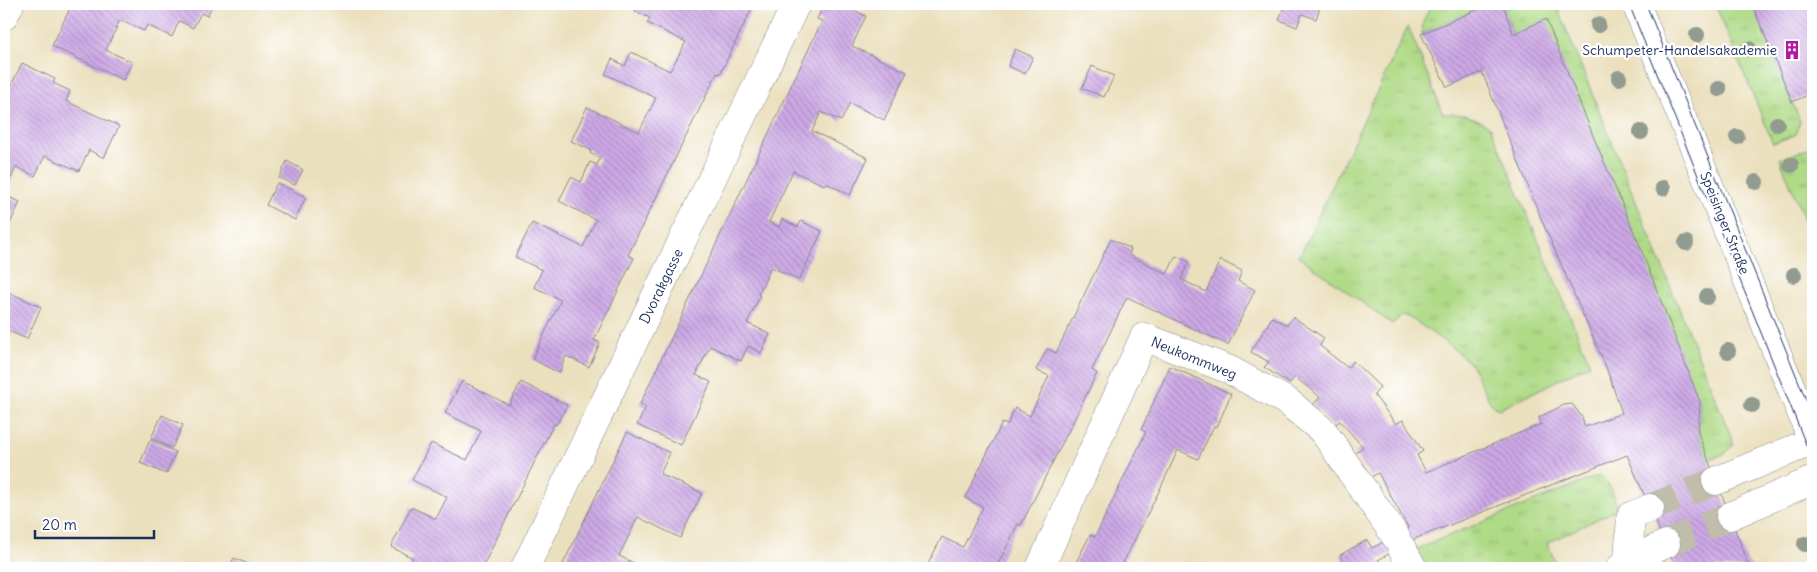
<svg xmlns="http://www.w3.org/2000/svg" width="1817" height="572" font-family="Delius,sans-serif">
  <defs>
    <pattern id="grass-tufts" width="24" height="20" patternUnits="userSpaceOnUse" patternTransform="scale(1.25)"><rect width="24" height="20" fill="#afda86"/><path d="M3 7l-1-3M5 7V3M7 7l1-3M15 17l-1-3M17 17v-4M19 17l1-3" fill="none" stroke="#96bb76"/></pattern>
    <pattern id="building-back-hatch" width="6" height="6" patternUnits="userSpaceOnUse" patternTransform="scale(1.25)"><rect width="6" height="6" fill="#cea9e6"/><path d="M-1 5l2 2M0 0l6 6M5-1l2 2" fill="none" stroke="#a68abe"/></pattern>
  </defs>
  <rect width="100%" height="100%" fill="#fff"/>
  <filter id="ink" filterUnits="userSpaceOnUse"><feTurbulence type="fractalNoise" baseFrequency=".02" numOctaves="2"/><feDisplacementMap in="SourceGraphic" scale="10" xChannelSelector="R" yChannelSelector="G"/><feConvolveMatrix kernelMatrix="1 2 1 2 8 2 1 2 1" color-interpolation-filters="sRGB"/></filter>
  <filter id="wash" filterUnits="userSpaceOnUse"><feTurbulence type="fractalNoise" baseFrequency=".0096" numOctaves="4" result="noise"/><feDisplacementMap in="SourceGraphic" scale="20" xChannelSelector="R" yChannelSelector="G"/><feGaussianBlur stdDeviation="1.12" result="paint"/><feColorMatrix in="noise" values="0 0 0 0 0 0 0 0 0 0 0 0 0 0 0 0 0 1.4 0 .05"/><feComposite in="paint" operator="in"/></filter>
  <g filter="url(#wash)">
    <rect width="100%" height="100%" fill="#ebe0be"/>
    <path fill="url(#grass-tufts)" stroke="#658472" d="M 1432,4 L 1490,4 L 1421,34 L 1424,19 Z
      M 1503,4 L 1556,4 L 1734,444 L 1725,454 L 1708,460 L 1698,433 L 1700,402 L 1513,34 Z
      M 1715,4 L 1757,4 L 1753,6 L 1800,121 L 1795,135 L 1773,143 Z
      M 1408,26 L 1443,114 C 1464,114 1473,115 1491,128 L 1590,364 L 1500,409 L 1494,407 L 1490,402 L 1471,364 L 1449,345 L 1408,316 L 1402,315 L 1392,324 L 1299,257 Z
      M 1813,147 L 1813,241 L 1780,159 Z
      M 1600,475 L 1608,483 L 1617,506 L 1614,511 L 1547,543 L 1558,568 L 1424,568 L 1417,550 L 1433,542 Z"/>
    <g id="blocks">
      <path fill="url(#building-back-hatch)" d="M 72,4 L 213,4 L 207,16 L 201,13 L 193,28 L 179,21 L 172,37 L 147,25 L 144,31 L 120,20 L 106,50 L 132,62 L 123,80 L 52,46 Z
        M 639,4 L 754,4 L 720,74 L 717,73 L 628,255 L 634,258 L 594,340 L 600,343 L 589,367 L 566,356 L 559,373 L 532,359 L 561,300 L 534,287 L 542,270 L 515,257 L 532,223 L 583,247 L 596,220 L 559,201 L 571,177 L 581,182 L 590,162 L 597,165 L 600,158 L 590,153 L 591,150 L 571,141 L 587,107 L 639,132 L 656,98 L 605,74 L 612,59 L 625,66 L 631,52 L 670,71 L 686,42 L 647,23 L 650,18 L 635,11 Z
        M 824,4 L 841,4 L 866,16 L 852,46 L 907,72 L 884,120 L 850,103 L 841,121 L 821,112 L 812,131 L 868,158 L 850,195 L 826,183 L 824,185 L 793,171 L 769,222 L 779,227 L 782,219 L 798,227 L 801,221 L 822,231 L 799,280 L 771,267 L 758,295 L 760,296 L 747,323 L 770,334 L 761,353 L 748,346 L 741,361 L 710,346 L 696,375 L 711,382 L 681,445 L 637,425 L 646,407 L 640,404 L 822,21 L 817,19 Z
        M 1285,4 L 1333,4 L 1332,8 L 1321,4 L 1316,19 L 1302,14 L 1297,27 L 1279,20 Z
        M 1490,4 L 1503,4 L 1513,34 L 1546,19 L 1594,138 L 1639,244 L 1700,402 L 1698,433 L 1748,563 L 1754,568 L 1676,568 L 1627,455 L 1417,538 L 1378,560 L 1383,568 L 1347,568 L 1340,555 L 1367,540 L 1372,548 L 1409,529 L 1378,473 L 1371,477 L 1355,453 L 1363,447 L 1340,421 L 1333,426 L 1313,405 L 1320,397 L 1295,377 L 1289,384 L 1264,367 L 1269,362 L 1251,352 L 1272,317 L 1287,325 L 1293,317 L 1324,338 L 1320,346 L 1348,368 L 1353,361 L 1380,387 L 1374,395 L 1396,424 L 1403,420 L 1423,451 L 1417,455 L 1426,472 L 1541,424 L 1539,417 L 1564,405 L 1572,404 L 1582,417 L 1585,427 L 1622,413 L 1606,367 L 1545,228 L 1482,72 L 1447,87 L 1421,34 Z
        M 1757,4 L 1813,4 L 1813,93 L 1792,102 L 1753,6 Z
        M 1015,49 L 1033,57 L 1025,74 L 1008,66 Z
        M 22,63 L 55,79 L 53,83 L 70,91 L 66,101 L 119,126 L 104,158 L 89,150 L 79,171 L 45,156 L 35,176 L 16,167 L 4,195 L 20,202 L 4,237 L 4,100 Z
        M 1092,66 L 1114,76 L 1104,97 L 1082,88 Z
        M 287,161 L 303,170 L 295,185 L 279,178 Z
        M 277,183 L 306,197 L 295,220 L 266,205 Z
        M 1111,239 L 1131,249 L 1129,255 L 1167,274 L 1176,256 L 1189,262 L 1181,279 L 1206,292 L 1220,260 L 1242,271 L 1238,281 L 1255,290 L 1228,345 L 1127,297 L 1092,370 L 1097,373 L 1078,412 L 1021,525 L 1018,524 L 996,568 L 926,568 L 942,537 L 963,547 L 983,507 L 965,498 L 1002,423 L 1007,425 L 1015,408 L 1030,416 L 1049,376 L 1036,370 L 1047,349 L 1056,353 Z
        M 4,290 L 41,307 L 27,339 L 4,329 Z
        M 1170,366 L 1231,394 L 1217,427 L 1214,426 L 1198,459 L 1178,450 L 1161,487 L 1123,563 L 1126,564 L 1124,568 L 1073,568 L 1090,535 L 1095,537 L 1145,434 L 1146,432 L 1141,430 Z
        M 462,381 L 509,405 L 521,382 L 567,405 L 556,425 L 554,424 L 543,445 L 482,568 L 408,568 L 413,558 L 391,547 L 411,507 L 436,519 L 447,497 L 412,480 L 431,443 L 467,460 L 481,431 L 445,413 Z
        M 162,415 L 183,425 L 172,448 L 151,438 Z
        M 627,432 L 670,453 L 660,474 L 702,493 L 680,538 L 638,517 L 619,556 L 644,568 L 561,568 Z
        M 150,440 L 176,452 L 166,474 L 140,463 Z
        M 234,558 L 257,568 L 229,568 Z"/>
    </g>
  </g>
  <g filter="url(#ink)">
    <use href="#blocks" fill-opacity="0" stroke="#83888e" stroke-width="1"/>
    <g fill="none" stroke-linecap="round" stroke-linejoin="round">
      <path stroke="#c1bdab" stroke-width="28" stroke-dasharray="28 14" stroke-linecap="butt" d="M 1650,508 L 1716,481
        M 1666,544 L 1730,516"/>
      <g stroke="#83888e" stroke-width="29">
        <path id="minor" d="M 4,16 L 10,4
          M 1716,481 L 1813,441
          M 1730,516 L 1813,480
          M 1401,547 L 1413,568
          M 1628,561 L 1631,516 L 1650,508
          M 525,568 L 796,4
          M 1040,568 L 1144,337 L 1230,370 L 1288,402 L 1323,431 L 1396,537
          M 1620,568 L 1628,561 L 1666,544"/>
      </g>
      <g stroke="#83888e" stroke-width="29">
        <path id="secondary" d="M 1636,4 L 1813,442"/>
      </g>
      <use href="#minor" stroke="#fff" stroke-width="28"/>
      <use href="#secondary" stroke="#fff" stroke-width="28"/>
      <path stroke="#1b2f5e" stroke-width="1" d="M 1629,4 L 1813,462
        M 1646,4 L 1813,417"/>
    </g>
    <g fill="#919b90">
      <circle cx="1598" cy="25" r="8"/>
      <circle cx="1697" cy="35" r="8"/>
      <circle cx="1749" cy="49" r="8"/>
      <circle cx="1619" cy="78" r="8"/>
      <circle cx="1719" cy="89" r="8"/>
      <circle cx="1777" cy="124" r="8"/>
      <circle cx="1641" cy="132" r="8"/>
      <circle cx="1737" cy="137" r="8"/>
      <circle cx="1791" cy="165" r="8"/>
      <circle cx="1756" cy="182" r="8"/>
      <circle cx="1663" cy="188" r="8"/>
      <circle cx="1686" cy="243" r="8"/>
      <circle cx="1794" cy="275" r="8"/>
      <circle cx="1707" cy="297" r="8"/>
      <circle cx="1728" cy="351" r="8"/>
      <circle cx="1752" cy="405" r="8"/>
      <circle cx="1805" cy="544" r="8"/>
    </g>
  </g>
  <defs>
    <g id="building-bare" transform="scale(1.5)"><path d="M-4-6H4V6H1V3H-1V6H-4ZM-2.5-4.3h1.7v1.8h-1.7ZM.8-4.3h1.7v1.8H.8ZM-2.5-1h1.7V.8h-1.7ZM.8-1h1.7V.8H.8Z" fill="#b5179e" stroke="#fff" stroke-width="2.5" paint-order="stroke"/></g>
  </defs>
  <g fill-rule="evenodd">
    <use href="#building-bare" x="1792" y="50"/>
  </g>
  <g text-anchor="middle" stroke-width="4.5" stroke-linejoin="round" paint-order="stroke">
    <g font-size="14" fill="#1b2f5e" stroke="#fff" text-anchor="end">
      <text x="1777" y="55">Schumpeter-Handelsakademie</text>
    </g>
    <g font-size="14" fill="#1b2f5e" stroke="#fff">
      <text transform="translate(1725 223) rotate(68)" y="5">Speisinger Straße</text>
      <text transform="translate(661 286) rotate(-64)" y="5">Dvorakgasse</text>
      <text transform="translate(1194 358) rotate(22)" y="5">Neukommweg</text>
    </g>
  </g>
  <rect width="1817" height="572" fill="none" stroke="#fff" stroke-width="20"/>
  <path d="M35 530v8h119v-8" fill="none" stroke="#1b2f5e" stroke-width="2.5"/>
  <text x="42" y="530" font-size="15" fill="#1b2f5e" stroke="#ffffff" stroke-width="4" paint-order="stroke">20 m</text>
</svg>
